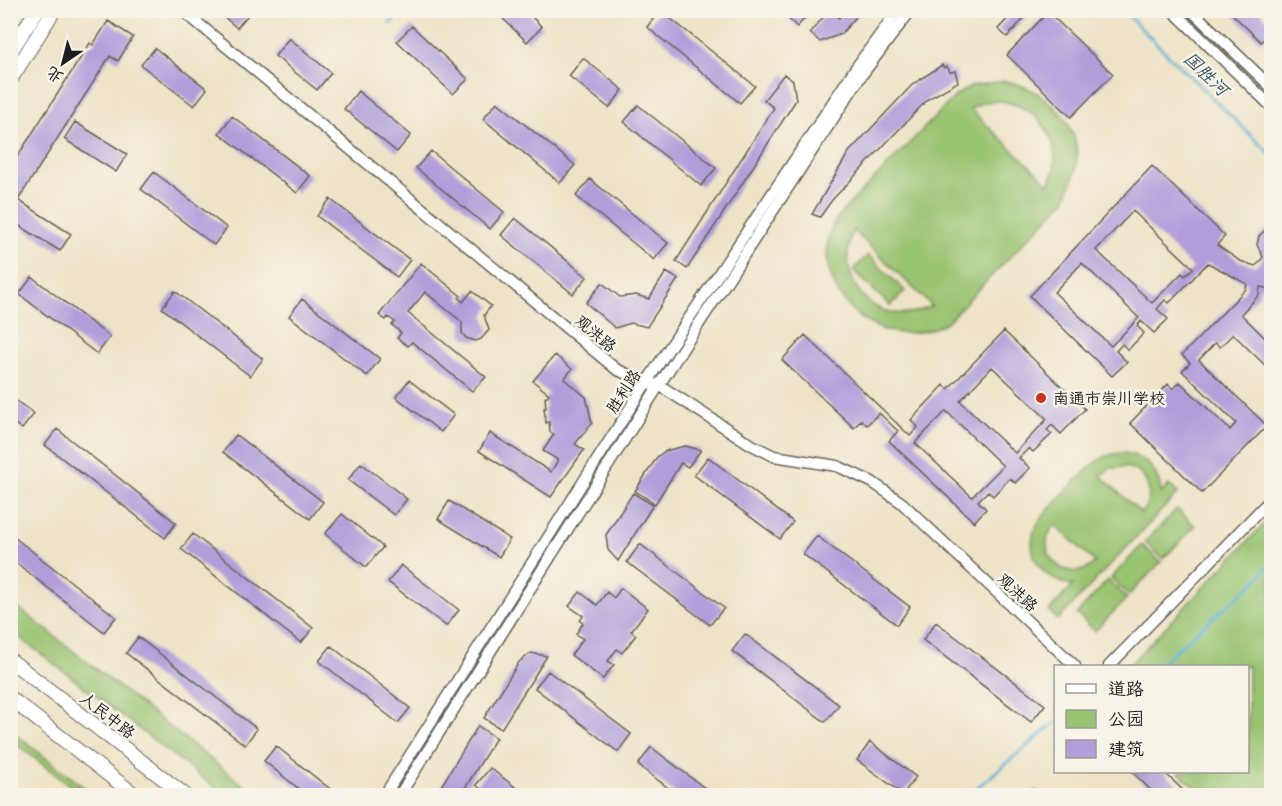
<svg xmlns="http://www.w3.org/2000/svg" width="1282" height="806" font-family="Delius,'LXGW WenKai TC',sans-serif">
  <rect width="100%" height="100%" fill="#f7f3e8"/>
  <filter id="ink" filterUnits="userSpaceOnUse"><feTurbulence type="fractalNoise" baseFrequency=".0167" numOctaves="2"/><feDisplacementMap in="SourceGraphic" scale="12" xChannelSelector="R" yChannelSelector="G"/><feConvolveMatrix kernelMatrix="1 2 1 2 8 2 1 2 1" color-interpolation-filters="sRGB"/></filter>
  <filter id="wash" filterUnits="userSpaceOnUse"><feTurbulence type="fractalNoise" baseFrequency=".008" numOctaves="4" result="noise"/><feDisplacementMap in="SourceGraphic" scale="24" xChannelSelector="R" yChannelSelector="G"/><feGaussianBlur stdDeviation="1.35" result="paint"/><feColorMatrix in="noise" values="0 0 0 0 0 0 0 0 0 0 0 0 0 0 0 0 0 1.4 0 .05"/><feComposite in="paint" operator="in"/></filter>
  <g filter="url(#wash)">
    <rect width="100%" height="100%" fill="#eee3c6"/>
    <path fill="#98c370" stroke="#5a7046" stroke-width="1.5" fill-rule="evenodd" d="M 1005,81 C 1039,87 1076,117 1077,155 C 1078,170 1070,187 1065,200 L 947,322 C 924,336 893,337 869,323 C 835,304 812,252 838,217 C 849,203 864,190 876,177 C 903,150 929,123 956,95 L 972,86 ZM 1000,101 C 1041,106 1067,145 1049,184 L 970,109 L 985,102 ZM 853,230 L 931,305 L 931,306 C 878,333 833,283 853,230 Z
      M 868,255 L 905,291 L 890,306 L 853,270 Z
      M 1125,453 C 1147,458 1159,470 1161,493 L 1169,485 L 1178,493 L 1058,620 L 1049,611 L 1073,585 C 1044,582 1022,554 1037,525 C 1044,512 1087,468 1099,460 C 1107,454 1116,453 1125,453 ZM 1125,467 C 1148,471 1156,495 1141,513 L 1101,476 L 1111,468 ZM 1055,525 L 1095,562 C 1071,589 1029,553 1055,525 Z
      M 1177,509 L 1195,526 L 1163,559 L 1145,542 Z
      M 1271,517 L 1271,795 L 1203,795 L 1178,772 L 1248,772 L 1248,666 L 1128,666 Z
      M 1142,545 L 1161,562 L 1129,595 L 1111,578 Z
      M 1108,580 L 1127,598 L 1095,631 L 1077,614 Z
      M 11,602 L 256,795 L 225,795 L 11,631 Z
      M 10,731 L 11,731 L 94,795 L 82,795 L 11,740 Z"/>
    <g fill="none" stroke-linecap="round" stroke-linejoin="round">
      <path stroke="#5bb0d7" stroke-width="3" d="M 1122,10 L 1272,156
        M 390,24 L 404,10
        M 1157,666 L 1257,580 L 1272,562
        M 967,796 L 1056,722"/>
    </g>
    <g id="blocks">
      <path fill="#b09dda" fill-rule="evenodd" d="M 216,10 L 252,10 L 237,28 Z
        M 494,10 L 525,10 L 542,27 L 527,42 Z
        M 660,10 L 755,86 L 740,103 L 647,27 Z
        M 780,10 L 812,10 L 797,27 Z
        M 829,10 L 839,18 L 846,10 L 862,10 L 841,34 L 820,42 L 810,33 Z
        M 1016,10 L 1024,10 L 1028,14 L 1007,37 L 998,29 Z
        M 1228,10 L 1258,10 L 1272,24 L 1272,31 L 1261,42 Z
        M 1048,12 L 1113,74 L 1071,117 L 1007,55 Z
        M 108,21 L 133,37 L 118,61 L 110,56 L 18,200 L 71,234 L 60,251 L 10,220 L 10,168 L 90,43 L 93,45 Z
        M 412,26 L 468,79 L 453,94 L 397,41 Z
        M 289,38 L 331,73 L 317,90 L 275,56 Z
        M 155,48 L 207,89 L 194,106 L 141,65 Z
        M 583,58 L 623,90 L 609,108 L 569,76 Z
        M 942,65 L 944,68 L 947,66 L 950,72 L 955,71 L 958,82 L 928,99 L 832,200 L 820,217 L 812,214 L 849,152 L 913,84 Z
        M 784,74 L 793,81 L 796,100 L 687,269 L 676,261 L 774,108 L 764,100 Z
        M 358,91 L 411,135 L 397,152 L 344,109 Z
        M 497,102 L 575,165 L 560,183 L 483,119 Z
        M 638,105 L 716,168 L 701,186 L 624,122 Z
        M 232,116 L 310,176 L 297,193 L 219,133 Z
        M 75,122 L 127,154 L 116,172 L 64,139 Z
        M 431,151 L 504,212 L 490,229 L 416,168 Z
        M 1152,166 L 1225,236 L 1217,245 L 1240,261 L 1255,266 L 1259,263 L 1263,257 L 1257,245 L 1259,236 L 1272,224 L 1272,289 L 1260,287 L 1259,295 L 1241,314 L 1272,345 L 1272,372 L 1233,334 L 1220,347 L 1215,343 L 1199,360 L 1267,426 L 1202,493 L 1130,423 L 1168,384 L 1173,389 L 1180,382 L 1230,430 L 1236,423 L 1182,371 L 1190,363 L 1182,355 L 1246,289 L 1247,284 L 1208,263 L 1169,303 L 1165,300 L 1157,309 L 1168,319 L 1154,333 L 1141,321 L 1137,326 L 1144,333 L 1128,350 L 1122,344 L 1116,351 L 1127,362 L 1112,376 L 1030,296 ZM 1133,211 L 1193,268 L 1185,276 L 1182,273 L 1152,303 L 1096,250 ZM 1082,263 L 1139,318 L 1111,346 L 1054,292 Z
        M 154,172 L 227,228 L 214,245 L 141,189 Z
        M 590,179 L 668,243 L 654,260 L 576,196 Z
        M 330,199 L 410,260 L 397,277 L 317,216 Z
        M 515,218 L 587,277 L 573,294 L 501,235 Z
        M 421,263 L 461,296 L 459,298 L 463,302 L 472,291 L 491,306 L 484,315 L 489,330 L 481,339 L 476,341 L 466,338 L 462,333 L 462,322 L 425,292 L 408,313 L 486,377 L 472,391 L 412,342 L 408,346 L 397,338 L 401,333 L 392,325 L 395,322 L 388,317 L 386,320 L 379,315 Z
        M 666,272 L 678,279 L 647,327 L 631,323 L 615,328 L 586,303 L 602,283 L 620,297 L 636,295 L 649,299 Z
        M 32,277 L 110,337 L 97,354 L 19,294 Z
        M 175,291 L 263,359 L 250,376 L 162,308 Z
        M 302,299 L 380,359 L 367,376 L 289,316 Z
        M 1004,331 L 1085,409 L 1061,434 L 1052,425 L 1047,430 L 1052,434 L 1033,452 L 1029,448 L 1019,458 L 1030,468 L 1015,483 L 1010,478 L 993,496 L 988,491 L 978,501 L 986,509 L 974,522 L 889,441 L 898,431 L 879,413 L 867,425 L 861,420 L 854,428 L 782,360 L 805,335 L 910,436 L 918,427 L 911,420 L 944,385 L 948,389 ZM 992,367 L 1047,419 L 1015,453 L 960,401 ZM 946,411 L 1003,466 L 972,497 L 915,443 Z
        M 555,355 L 572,369 L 564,379 L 586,397 L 592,423 L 575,444 L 584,450 L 551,497 L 479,451 L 490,433 L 551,472 L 558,460 L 543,451 L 554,434 L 550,432 L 549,422 L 546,423 L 544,408 L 546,408 L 545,398 L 549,394 L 533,381 Z
        M 409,380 L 454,415 L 441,432 L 396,397 Z
        M 10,396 L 34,414 L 22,429 L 10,420 Z
        M 57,429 L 176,523 L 165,538 L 45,445 Z
        M 236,435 L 323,502 L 310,519 L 223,452 Z
        M 685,446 L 701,450 L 688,467 L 681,463 L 655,504 L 635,491 L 657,457 L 665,451 Z
        M 708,457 L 793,522 L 780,539 L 694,475 Z
        M 361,463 L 407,499 L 394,515 L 348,480 Z
        M 633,493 L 653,505 L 618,561 L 608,550 L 606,535 Z
        M 449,501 L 510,539 L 499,557 L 438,519 Z
        M 342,514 L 383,547 L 366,567 L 325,534 Z
        M 10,534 L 116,617 L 104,632 L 10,558 Z
        M 193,534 L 313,628 L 301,643 L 181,549 Z
        M 817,536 L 910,607 L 897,625 L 803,554 Z
        M 640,544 L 724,608 L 710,625 L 627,562 Z
        M 401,565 L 459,610 L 446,626 L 388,582 Z
        M 621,588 L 648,609 L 631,631 L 636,635 L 622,653 L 617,649 L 608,661 L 614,665 L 603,679 L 571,655 L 583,639 L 576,634 L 583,623 L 580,621 L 583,616 L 569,606 L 580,592 L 597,605 L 607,592 L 614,598 Z
        M 936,622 L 1045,705 L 1031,722 L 923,640 Z
        M 745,634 L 839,705 L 825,722 L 732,651 Z
        M 138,637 L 257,729 L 245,745 L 126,653 Z
        M 331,646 L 410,708 L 398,723 L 319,661 Z
        M 531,653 L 547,656 L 501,729 L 484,718 L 519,662 Z
        M 548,671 L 631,734 L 618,752 L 535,688 Z
        M 478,726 L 496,738 L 460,796 L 435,796 Z
        M 870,742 L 916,777 L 903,794 L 857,760 Z
        M 276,746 L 339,796 L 308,796 L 264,761 Z
        M 651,747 L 715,796 L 679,796 L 638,765 Z
        M 490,768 L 527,796 L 490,796 L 476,785 Z
        M 1132,772 L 1164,772 L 1189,796 L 1157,796 Z
        M 1034,789 L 1049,795 L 1049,796 L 1032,796 Z"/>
    </g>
  </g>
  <g filter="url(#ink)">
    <use href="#blocks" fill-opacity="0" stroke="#666258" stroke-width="1.5"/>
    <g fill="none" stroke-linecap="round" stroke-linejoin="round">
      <g stroke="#666258" stroke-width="13">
        <path id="minor" d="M 182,10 L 616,369 L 646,383 L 659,385 L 752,445 L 774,456 L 837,466 L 872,482 L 902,503 L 1075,666
          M 1172,10 L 1272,107
          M 1191,10 L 1272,88
          M 1109,666 L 1272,498
          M 384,796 L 646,383 L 855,69 L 898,10
          M 399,796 L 659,385 L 861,76 L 911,10"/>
      </g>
      <g stroke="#666258" stroke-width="16">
        <path id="major" d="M 10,52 L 37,10
          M 10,80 L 54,10
          M 10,660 L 186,796
          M 10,698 L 136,796"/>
      </g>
      <use href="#minor" stroke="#fff" stroke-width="10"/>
      <use href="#major" stroke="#fff" stroke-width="14"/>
    </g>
  </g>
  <circle fill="#c8321e" stroke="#f7f3e8" stroke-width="2" cx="1041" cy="398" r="6"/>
  <g text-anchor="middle" stroke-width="5" stroke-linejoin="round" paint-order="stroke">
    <g font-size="16" fill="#1c1c1c" stroke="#f7f3e8">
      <text transform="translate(596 333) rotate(40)" y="6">观洪路</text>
      <text transform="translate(623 391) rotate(-57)" y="6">胜利路</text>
      <text transform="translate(1018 592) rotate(43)" y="6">观洪路</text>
      <text transform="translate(108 715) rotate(38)" y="6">人民中路</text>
    </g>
    <g font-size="16" fill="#1c1c1c" stroke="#f7f3e8" text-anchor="start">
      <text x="1053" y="404">南通市崇川学校</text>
    </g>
    <g font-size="18" font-style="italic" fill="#355767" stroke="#f7f3e8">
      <text transform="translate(1206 74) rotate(44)" y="6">国胜河</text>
    </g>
  </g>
  <rect width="1282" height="806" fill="none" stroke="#f7f3e8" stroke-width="36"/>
  <rect x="1054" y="665" width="195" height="108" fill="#f7f3e8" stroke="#9f9d96" stroke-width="1.5"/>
  <rect x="1066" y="684" width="30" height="9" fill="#ffffff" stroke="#9f9d96" stroke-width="1.5"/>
  <text x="1108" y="695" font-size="18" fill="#1c1c1c">道路</text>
  <rect x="1066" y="710" width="30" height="18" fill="#98c370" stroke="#9f9d96" stroke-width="1.5"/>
  <text x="1108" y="725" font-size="18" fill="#1c1c1c">公园</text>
  <rect x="1066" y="740" width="30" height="18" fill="#b09dda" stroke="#9f9d96" stroke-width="1.5"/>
  <text x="1108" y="755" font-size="18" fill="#1c1c1c">建筑</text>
  <g transform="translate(63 63) rotate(215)" stroke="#f7f3e8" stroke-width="4.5" paint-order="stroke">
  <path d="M0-4.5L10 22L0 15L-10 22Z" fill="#1c1c1c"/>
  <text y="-9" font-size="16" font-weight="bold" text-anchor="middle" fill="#1c1c1c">北</text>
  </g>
</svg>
